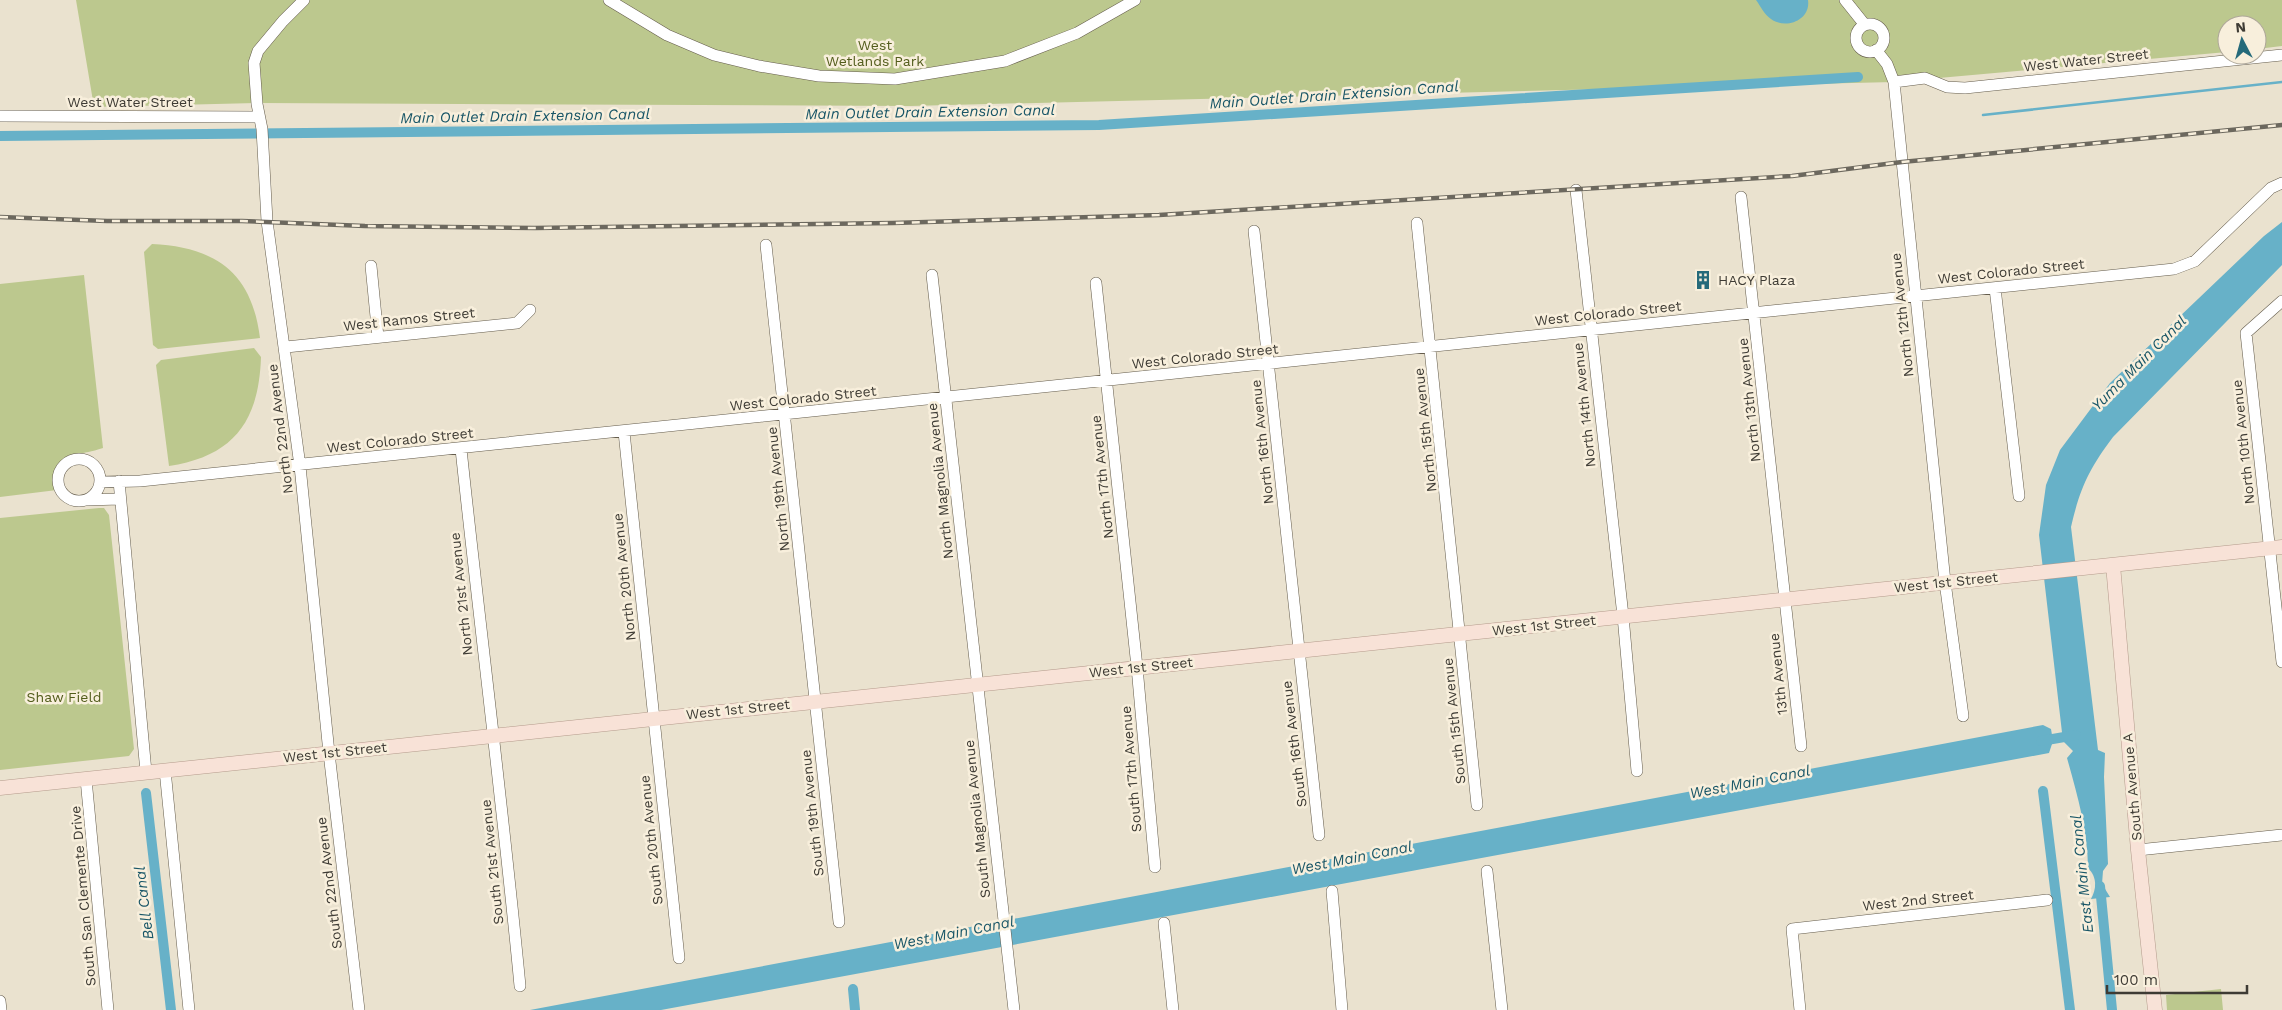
<svg xmlns="http://www.w3.org/2000/svg" width="2282" height="1010" font-family="'Work Sans',sans-serif">
  <rect width="100%" height="100%" fill="#eae2cf"/>
  <path fill="#bcc88e" d="M 76,0 L 2282,0 L 2282,46 L 2257,49 L 2257,25 L 2227,25 L 2227,52 L 1894,82 L 910,106 L 259,103 L 94,107 Z
    M 152,244 C 216,247 252,273 260,338 L 158,349 L 153,345 L 144,252 Z
    M 84,275 L 103,448 C 79,456 76,449 56,471 L 57,490 L 0,497 L 0,284 Z
    M 254,348 L 261,357 C 259,421 234,456 169,466 L 156,365 L 161,360 Z
    M 99,508 L 104,508 L 109,515 L 134,749 L 129,756 L 0,770 L 0,518 Z
    M 2221,989 L 2223,1010 L 2167,1010 L 2166,995 Z"/>
  <path fill="#67b1c8" d="M 1756,0 L 1808,0 C 1811,20 1786,30 1771,19 C 1764,14 1761,7 1756,0 Z
    M 2282,222 L 2282,265 L 2113,437 C 2089,469 2080,488 2071,527 L 2098,750 L 2105,753 L 2104,777 L 2108,864 L 2103,871 L 2102,884 L 2110,897 L 2091,899 C 2097,888 2097,877 2088,868 C 2088,831 2077,794 2067,758 L 2073,751 L 2063,741 L 2039,535 L 2046,485 L 2060,450 L 2110,383 L 2264,236 Z
    M 2043,725 L 2051,729 L 2053,741 L 2049,753 L 661,1010 L 530,1010 Z"/>
  <g fill="none" stroke-linecap="round" stroke-linejoin="round">
    <path stroke="#67b1c8" stroke-width="2.5" d="M 1983,115 L 2282,82"/>
    <path stroke="#67b1c8" stroke-width="10" d="M 0,136 L 1099,125 L 1858,77
      M 2041,741 L 2076,735
      M 2043,791 L 2070,1010
      M 146,793 L 171,1010
      M 2100,886 L 2112,1010
      M 853,989 L 855,1010"/>
    <g stroke="#645c4c" stroke-width="12">
      <path id="minor" d="M 304,0 L 283,21 L 258,51 L 254,63 L 257,104 L 262,129 L 267,221 L 300,466 L 329,753 L 359,1010
        M 609,0 L 667,35 L 714,55 L 759,66 L 819,76 L 895,79 L 1005,61 L 1077,33 L 1135,0
        M 1845,0 L 1865,25
        M1856 38a14 14 0 1 1 28 0a14 14 0 1 1-28 0Z
        M 1876,50 L 1887,64 L 1894,82 L 1945,582 L 1963,716
        M 1894,82 L 1925,78 L 1947,87 L 1965,88 L 2282,55
        M 0,116 L 259,117
        M 1576,190 L 1623,616 L 1637,771
        M 1741,197 L 1801,746
        M 1417,223 L 1477,805
        M 1254,231 L 1319,835
        M 766,245 L 839,922
        M 371,266 L 378,337
        M 932,275 L 1014,1010
        M 1096,283 L 1137,667 L 1155,867
        M 1995,288 L 2019,496
        M 2282,301 L 2246,333 L 2282,662
        M 286,347 L 517,323 L 530,310
        M 624,432 L 679,958
        M 461,449 C 480,628 503,807 520,986
        M58 480a21 21 0 1 1 42 0a21 21 0 1 1-42 0Z
        M 119,481 L 146,772
        M 100,482 L 140,481 L 2174,269 L 2195,261 L 2271,188 L 2282,183
        M 86,500 L 120,499
        M 165,770 L 189,1010
        M 86,779 L 108,1010
        M 2138,850 L 2282,835
        M 1487,871 L 1502,1010
        M 1332,891 L 1342,1010
        M 1164,923 L 1173,1010
        M 0,1001 L 1,1010
        M 1800,1010 L 1792,929 L 2047,900"/>
    </g>
    <g stroke="#b49b8c" stroke-width="15">
      <path id="major" d="M 2113,565 L 2138,850 L 2155,1010
        M 0,788 L 2282,547"/>
    </g>
    <use href="#minor" stroke="#fff" stroke-width="11"/>
    <use href="#major" stroke="#f8e2d7" stroke-width="14"/>
    <g stroke="#6c685e" stroke-width="4.5">
      <path id="rail" d="M 0,217 L 107,221 L 242,221 L 365,226 L 535,228 L 893,223 L 1159,215 L 1792,176 L 1902,162 L 2282,125"/>
    </g>
    <use href="#rail" stroke="#f8efdc" stroke-width="2.5" stroke-dasharray="8" stroke-linecap="butt"/>
  </g>
  <defs>
    <g id="building-bare" transform="scale(1.5)"><path d="M-4-6H4V6H1V3H-1V6H-4ZM-2.5-4.3h1.7v1.8h-1.7ZM.8-4.3h1.7v1.8H.8ZM-2.5-1h1.7V.8h-1.7ZM.8-1h1.7V.8H.8Z" fill="#256a7a" stroke="#f8efdc" stroke-width="2.5" paint-order="stroke"/></g>
  </defs>
  <g fill-rule="evenodd">
    <use href="#building-bare" x="1703" y="280"/>
  </g>
  <g text-anchor="middle" stroke-width="5" stroke-linejoin="round" paint-order="stroke">
    <g font-size="14" fill="#535d1c" stroke="#f8efdc">
      <text x="875" y="50">West<tspan x="875" dy="16">Wetlands Park</tspan></text>
      <text x="64" y="702">Shaw Field</text>
    </g>
    <g font-size="14" fill="#3e3b34" stroke="#f8efdc">
      <text transform="translate(2086 60) rotate(-6)" y="5">West Water Street</text>
      <text x="130" y="107">West Water Street</text>
      <text transform="translate(2011 271) rotate(-6)" y="5">West Colorado Street</text>
      <text transform="translate(1608 313) rotate(-6)" y="5">West Colorado Street</text>
      <text transform="translate(1902 315) rotate(-96)" y="5">North 12th Avenue</text>
      <text transform="translate(409 319) rotate(-6)" y="5">West Ramos Street</text>
      <text transform="translate(1205 356) rotate(-6)" y="5">West Colorado Street</text>
      <text transform="translate(803 398) rotate(-6)" y="5">West Colorado Street</text>
      <text transform="translate(1749 400) rotate(-96)" y="5">North 13th Avenue</text>
      <text transform="translate(1584 405) rotate(-96)" y="5">North 14th Avenue</text>
      <text transform="translate(280 429) rotate(-97)" y="5">North 22nd Avenue</text>
      <text transform="translate(1425 430) rotate(-96)" y="5">North 15th Avenue</text>
      <text transform="translate(400 440) rotate(-6)" y="5">West Colorado Street</text>
      <text transform="translate(1262 442) rotate(-96)" y="5">North 16th Avenue</text>
      <text transform="translate(2243 442) rotate(-96)" y="5">North 10th Avenue</text>
      <text transform="translate(1102 477) rotate(-96)" y="5">North 17th Avenue</text>
      <text transform="translate(940 481) rotate(-96)" y="5">North Magnolia Avenue</text>
      <text transform="translate(778 489) rotate(-96)" y="5">North 19th Avenue</text>
      <text transform="translate(624 577) rotate(-96)" y="5">North 20th Avenue</text>
      <text transform="translate(1946 582) rotate(-6)" y="5">West 1st Street</text>
      <text transform="translate(461 594) rotate(-96)" y="5">North 21st Avenue</text>
      <text transform="translate(1544 625) rotate(-6)" y="5">West 1st Street</text>
      <text transform="translate(1141 667) rotate(-6)" y="5">West 1st Street</text>
      <text transform="translate(1778 674) rotate(-96)" y="5">13th Avenue</text>
      <text transform="translate(738 709) rotate(-6)" y="5">West 1st Street</text>
      <text transform="translate(1454 721) rotate(-96)" y="5">South 15th Avenue</text>
      <text transform="translate(1294 744) rotate(-97)" y="5">South 16th Avenue</text>
      <text transform="translate(335 752) rotate(-6)" y="5">West 1st Street</text>
      <text transform="translate(1131 769) rotate(-95)" y="5">South 17th Avenue</text>
      <text transform="translate(2132 787) rotate(-95)" y="5">South Avenue A</text>
      <text transform="translate(812 813) rotate(-96)" y="5">South 19th Avenue</text>
      <text transform="translate(977 819) rotate(-96)" y="5">South Magnolia Avenue</text>
      <text transform="translate(651 840) rotate(-96)" y="5">South 20th Avenue</text>
      <text transform="translate(492 862) rotate(-96)" y="5">South 21st Avenue</text>
      <text transform="translate(329 883) rotate(-97)" y="5">South 22nd Avenue</text>
      <text transform="translate(83 896) rotate(-95)" y="5">South San Clemente Drive</text>
      <text transform="translate(1918 900) rotate(-6)" y="5">West 2nd Street</text>
    </g>
    <g font-size="14" fill="#3e3b34" stroke="#f8efdc" text-anchor="start">
      <text x="1718" y="285">HACY Plaza</text>
    </g>
    <g font-size="15" font-style="italic" fill="#195667" stroke="#f8efdc">
      <text transform="translate(1334 95) rotate(-4)" y="5">Main Outlet Drain Extension Canal</text>
      <text transform="translate(930 112) rotate(-1)" y="5">Main Outlet Drain Extension Canal</text>
      <text transform="translate(525 116) rotate(-1)" y="5">Main Outlet Drain Extension Canal</text>
      <text transform="translate(2139 363) rotate(-45)" y="5">Yuma Main Canal</text>
      <text transform="translate(1750 782) rotate(-11)" y="5">West Main Canal</text>
      <text transform="translate(1352 858) rotate(-11)" y="5">West Main Canal</text>
      <text transform="translate(2082 874) rotate(-96)" y="5">East Main Canal</text>
      <text transform="translate(144 903) rotate(-97)" y="5">Bell Canal</text>
      <text transform="translate(954 933) rotate(-11)" y="5">West Main Canal</text>
    </g>
  </g>
  <g transform="translate(2242 40) rotate(354)"><circle r="24" fill="#f8efdc" stroke="#aea799"/>
  <path d="M0-4L9 19L0 12L-9 19Z" fill="#256a7a"/>
  <text y="-8" font-size="14" font-weight="bold" text-anchor="middle" fill="#3e3b34">N</text>
  </g>
  <path d="M2107 985v8h140v-8" fill="none" stroke="#3e3b34" stroke-width="2.5"/>
  <text x="2114" y="985" font-size="15" fill="#3e3b34" stroke="#f8efdc" stroke-width="4" paint-order="stroke">100 m</text>
</svg>
